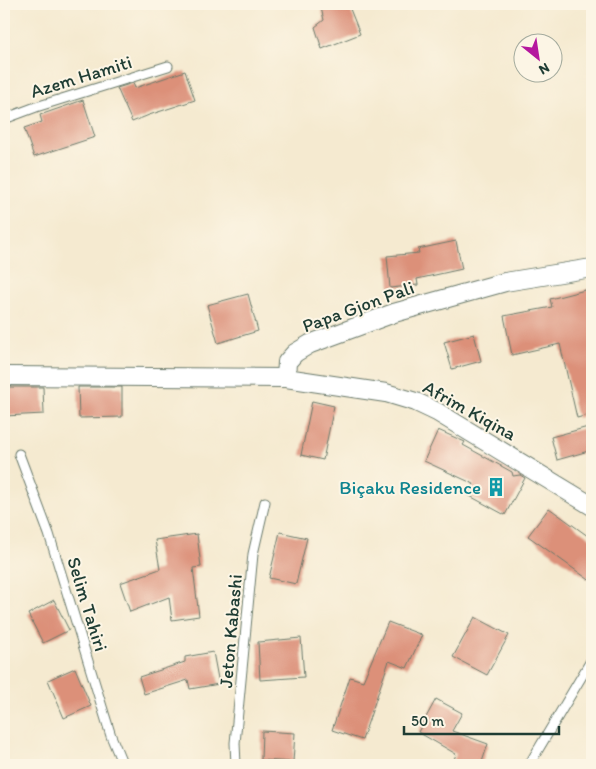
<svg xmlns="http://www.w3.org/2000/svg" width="596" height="769" font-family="Itim,sans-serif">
  <rect width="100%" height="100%" fill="#fcf5e5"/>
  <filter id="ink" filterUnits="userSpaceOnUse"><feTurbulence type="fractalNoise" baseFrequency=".02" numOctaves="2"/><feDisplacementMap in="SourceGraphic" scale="10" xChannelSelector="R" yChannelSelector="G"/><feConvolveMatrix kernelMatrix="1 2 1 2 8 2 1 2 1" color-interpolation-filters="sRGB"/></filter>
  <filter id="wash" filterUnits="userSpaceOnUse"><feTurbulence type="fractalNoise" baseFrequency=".0096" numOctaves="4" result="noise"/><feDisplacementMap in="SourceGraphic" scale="20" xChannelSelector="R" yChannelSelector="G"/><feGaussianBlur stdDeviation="1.12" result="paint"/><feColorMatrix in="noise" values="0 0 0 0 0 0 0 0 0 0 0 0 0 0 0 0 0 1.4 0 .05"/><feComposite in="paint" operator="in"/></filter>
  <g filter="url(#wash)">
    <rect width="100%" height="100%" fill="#f5ead0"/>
    <g id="blocks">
      <path fill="#dc9079" d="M 320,4 L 348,4 L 360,34 L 322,49 L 315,27 L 324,20 Z
        M 185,71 L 195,100 L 149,115 L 132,122 L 117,88 L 133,83 L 135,88 Z
        M 83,100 L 95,137 L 34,157 L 24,128 L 42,122 L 40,115 Z
        M 456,241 L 462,269 L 417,279 L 418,285 L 390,288 L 387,256 L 419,253 L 418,249 Z
        M 589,289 L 592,302 L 592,414 L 577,418 L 560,344 L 512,355 L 504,316 L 552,307 L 550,299 Z
        M 248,294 L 258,331 L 218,343 L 207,305 Z
        M 474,334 L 481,361 L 452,369 L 444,342 Z
        M 4,387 L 43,387 L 44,414 L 4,416 Z
        M 78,387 L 122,387 L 122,417 L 79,418 Z
        M 312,401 L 334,406 L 323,460 L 301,455 Z
        M 592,426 L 592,450 L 557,460 L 551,437 Z
        M 438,430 L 465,442 L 463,445 L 512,472 L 513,476 L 520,475 L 525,478 L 505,515 L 468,495 L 474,484 L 424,461 Z
        M 549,508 L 592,539 L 592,582 L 528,536 Z
        M 280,532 L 307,538 L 296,584 L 269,578 Z
        M 197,534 L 201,567 L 193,568 L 199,616 L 172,620 L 169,597 L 130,612 L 120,583 L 160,569 L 155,540 Z
        M 54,600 L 69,630 L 43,643 L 28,614 Z
        M 475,617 L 509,635 L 487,675 L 453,657 Z
        M 388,622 L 422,635 L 407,668 L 389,661 L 362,740 L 332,730 L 350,677 L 363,681 Z
        M 301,638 L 304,677 L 260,680 L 258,642 Z
        M 213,652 L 219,684 L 190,689 L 188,680 L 144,694 L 139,677 L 185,662 L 185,657 Z
        M 75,668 L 91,706 L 64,718 L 48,680 Z
        M 436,699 L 462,713 L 452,731 L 488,744 L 481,765 L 452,765 L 456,754 L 418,732 Z
        M 262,731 L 295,733 L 293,762 L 261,760 Z"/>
    </g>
  </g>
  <g filter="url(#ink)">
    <use href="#blocks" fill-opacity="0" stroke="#6a7a6b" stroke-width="1"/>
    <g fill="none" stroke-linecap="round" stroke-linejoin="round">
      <g stroke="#6a7a6b" stroke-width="11">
        <path id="service" d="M 4,119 L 36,107 L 168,66
          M 19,454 L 49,534 L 111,736 L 123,765
          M 236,765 L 235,743 L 253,554 L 265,502
          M 529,765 L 592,659"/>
      </g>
      <g stroke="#6a7a6b" stroke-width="20">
        <path id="minor" d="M 4,376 L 286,378 L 386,393 L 416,402 L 437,412 L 592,506
          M 286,378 L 287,362 L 295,353 L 310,344 L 394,313 L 505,282 L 592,268"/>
      </g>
      <use href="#service" stroke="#fff" stroke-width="9"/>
      <use href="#minor" stroke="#fff" stroke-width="18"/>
    </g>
  </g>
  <defs>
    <g id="building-bare" transform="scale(1.5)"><path d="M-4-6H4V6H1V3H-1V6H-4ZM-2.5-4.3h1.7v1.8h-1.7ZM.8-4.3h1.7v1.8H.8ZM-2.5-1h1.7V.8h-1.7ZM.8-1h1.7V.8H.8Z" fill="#0f9aa8" stroke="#fcf5e5" stroke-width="2.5" paint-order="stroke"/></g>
  </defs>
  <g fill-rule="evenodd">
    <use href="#building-bare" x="496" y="487"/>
  </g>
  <g text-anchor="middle" stroke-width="4" stroke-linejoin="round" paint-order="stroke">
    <g font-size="19" fill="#1f3d34" stroke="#fcf5e5">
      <text transform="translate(81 76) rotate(-17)" y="7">Azem Hamiti</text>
      <text transform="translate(358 306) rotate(-20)" y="7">Papa Gjon Pali</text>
      <text transform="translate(470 410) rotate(29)" y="7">Afrim Kiqina</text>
      <text transform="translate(88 604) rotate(73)" y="7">Selim Tahiri</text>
      <text transform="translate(230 631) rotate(-85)" y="7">Jeton Kabashi</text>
    </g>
    <g font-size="19" fill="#0d838f" stroke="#fcf5e5" text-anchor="end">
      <text x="481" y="494">Biçaku Residence</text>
    </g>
  </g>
  <rect width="596" height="769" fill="none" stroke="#fcf5e5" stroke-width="20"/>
  <g transform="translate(538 58) rotate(150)"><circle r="24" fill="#fcf5e5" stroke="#a4ab9e"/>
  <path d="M0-4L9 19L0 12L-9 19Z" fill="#b5179e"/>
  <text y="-8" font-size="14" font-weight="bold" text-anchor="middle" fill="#1f3d34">N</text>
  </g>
  <path d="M404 726v8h155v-8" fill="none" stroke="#1f3d34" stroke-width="2.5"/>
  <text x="411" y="726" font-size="15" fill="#1f3d34" stroke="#fcf5e5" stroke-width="4" paint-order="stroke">50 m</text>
</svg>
